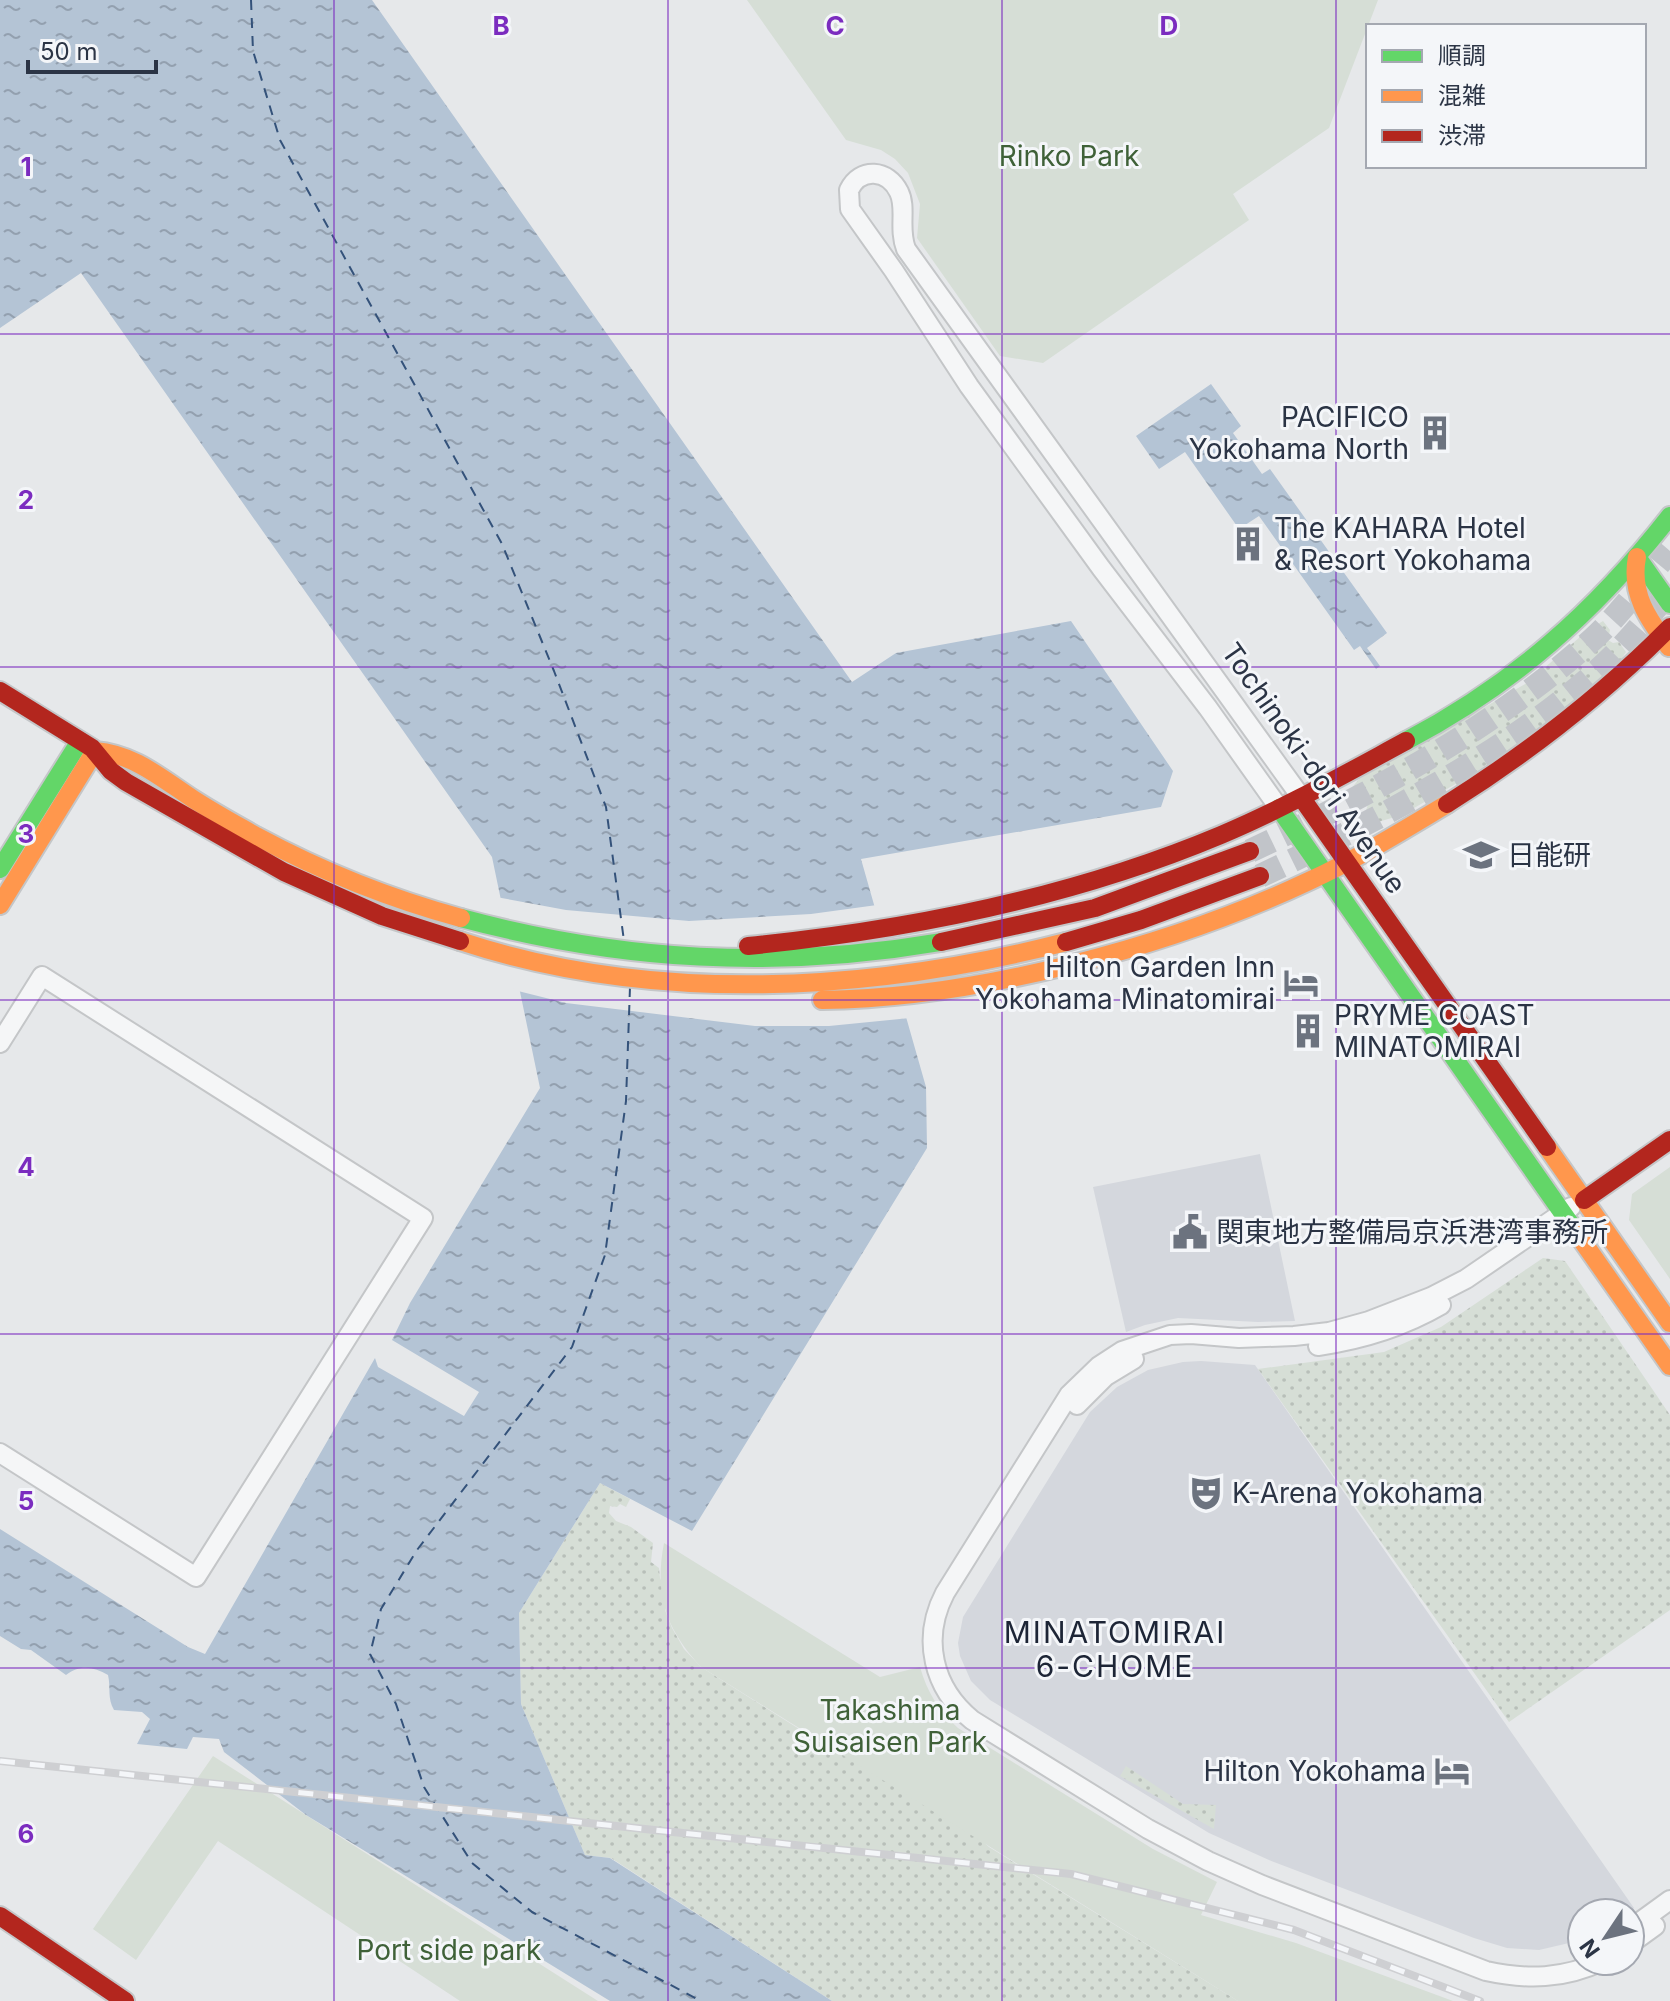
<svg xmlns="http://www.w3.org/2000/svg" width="1670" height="2001" font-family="Inter,'Noto Sans JP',sans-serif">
  <defs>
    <pattern id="grass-dots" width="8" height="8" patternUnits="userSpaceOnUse" patternTransform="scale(2)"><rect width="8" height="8" fill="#d6ded6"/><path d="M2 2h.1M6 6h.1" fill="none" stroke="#b8bfb9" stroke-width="1.8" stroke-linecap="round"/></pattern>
    <pattern id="water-ripples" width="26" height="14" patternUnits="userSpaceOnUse" patternTransform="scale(2)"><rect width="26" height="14" fill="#b4c4d5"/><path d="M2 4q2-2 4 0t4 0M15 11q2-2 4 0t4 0" fill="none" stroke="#93a0af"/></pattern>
  </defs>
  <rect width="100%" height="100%" fill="#e6e8ea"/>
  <path fill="#d4d7dd" d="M 1260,1154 L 1295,1321 L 1258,1322 L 1178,1318 L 1145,1325 L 1126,1332 L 1093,1187 Z
    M 1201,1361 L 1255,1365 L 1634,1908 L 1627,1913 L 1582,1913 L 1582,1940 L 1539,1950 L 1507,1948 L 1474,1938 L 1269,1860 L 1209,1833 L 990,1700 L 971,1681 L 960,1656 L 958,1643 L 963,1617 L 1090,1412 L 1117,1387 L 1148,1370 L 1183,1362 Z"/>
  <path fill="url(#grass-dots)" d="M 1603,621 L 1610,630 L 1608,640 L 1613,643 L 1619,642 L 1626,652 L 1616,667 L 1564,714 L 1471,775 L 1402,815 L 1371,824 L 1365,814 L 1368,804 L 1363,800 L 1357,801 L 1350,790 L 1359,779 L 1527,683 L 1588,630 Z
    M 1543,1258 L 1565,1261 L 1670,1415 L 1670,1610 L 1509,1722 L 1258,1369 L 1384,1352 L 1441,1327 Z
    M 600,1483 L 630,1499 L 626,1507 L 620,1504 L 617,1507 L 610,1506 L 609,1513 L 616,1521 L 631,1527 L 653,1543 L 651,1562 L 659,1568 L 660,1578 L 666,1591 L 665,1610 L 672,1628 L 684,1649 L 701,1667 L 823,1744 L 907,1772 L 989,1847 L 1238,2001 L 832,2001 L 611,1858 L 585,1855 L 521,1704 L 519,1613 Z
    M 1126,1766 L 1183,1804 L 1216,1805 L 1214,1829 L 1120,1776 Z"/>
  <path fill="#d6ded6" d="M 747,0 L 1378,0 L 1329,128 L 1233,194 L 1249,220 L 1043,363 L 1000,356 L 917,238 L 920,204 L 908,173 L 895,159 L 881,150 L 846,140 Z
    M 1670,1167 L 1670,1279 L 1629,1220 L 1632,1194 Z
    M 664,1543 L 880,1677 L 920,1667 C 927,1692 939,1711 958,1728 L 1153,1849 L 1217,1882 L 1201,1915 L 1296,1943 L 1453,2001 L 1238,2001 L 701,1667 C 666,1629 654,1595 664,1543 Z
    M 213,1756 L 598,2001 L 460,2001 L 218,1841 L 136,1960 L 93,1929 Z"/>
  <path fill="url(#water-ripples)" d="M 0,0 L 372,0 L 852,682 L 896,653 L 1071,621 L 1173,771 L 1161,807 L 861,859 L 926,1087 L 927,1148 L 692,1531 L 600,1483 L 519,1613 L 521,1704 L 585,1855 L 610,1858 L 832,2001 L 610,2001 L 306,1815 L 224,1752 L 219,1739 L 193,1737 L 187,1749 L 137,1744 L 150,1719 L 142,1712 L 114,1710 C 107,1698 111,1688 108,1675 C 94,1667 80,1664 66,1675 L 31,1650 L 21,1649 L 0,1636 L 0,1529 L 188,1647 L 205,1654 L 375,1358 L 378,1367 L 464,1416 L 479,1392 L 392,1340 L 410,1303 L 540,1088 L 492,857 L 81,273 L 0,328 Z
    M 1211,384 L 1241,426 L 1233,433 L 1262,474 L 1270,469 L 1387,633 L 1367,648 L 1380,666 L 1376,669 L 1360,646 L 1354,650 L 1259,516 L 1239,529 L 1185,452 L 1159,469 L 1136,436 Z"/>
  <path fill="#e6e8ea" d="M 496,897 L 566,910 L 689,921 L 811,914 L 877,905 L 910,1018 L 829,1026 L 755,1026 L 566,1003 L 514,990 Z"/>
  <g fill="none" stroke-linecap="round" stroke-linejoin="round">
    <path stroke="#34527a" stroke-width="2" stroke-dasharray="10 8" stroke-linecap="butt" d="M 251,0 L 253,51 L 280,140 L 502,544 L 554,671 L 606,807 L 624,941
      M 630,987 L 626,1101 L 605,1255 L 572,1347 L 417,1550 L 381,1609 L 370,1654 L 396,1704 L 424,1787 L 472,1863 L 532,1912 L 701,2001"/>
    <path stroke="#c1c4c9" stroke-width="24" stroke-dasharray="24 12" stroke-linecap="butt" d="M 1250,851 C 1371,794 1493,729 1593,639 C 1621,613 1645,580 1670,551
      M 1260,876 C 1376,821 1522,746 1613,656 C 1633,636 1651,613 1670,591"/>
    <g stroke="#c4c6c8" stroke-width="22">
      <path id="street" d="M 1279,808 L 1208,708 L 1101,568 L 969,386 L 894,271 L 850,209 L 849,190 C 860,167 888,169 899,192 C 907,208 898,228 906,249 L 1301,797
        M 0,1043 L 42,976 L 423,1218 L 196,1577 L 0,1453
        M 1571,1207 L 1466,1279 L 1431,1297 L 1369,1321 L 1329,1332 L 1294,1336 L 1239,1338 L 1191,1334 L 1170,1335 L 1122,1351 L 1099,1366 L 1069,1395 L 945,1593 C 921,1639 933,1688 972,1720 L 1148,1829 L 1208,1861 L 1262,1885 L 1486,1971 C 1527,1980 1564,1979 1602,1961
        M 1318,1346 C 1360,1340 1403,1327 1441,1305
        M 1077,1405 L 1106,1376 L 1134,1359
        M 1630,1929 L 1670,1900
        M 1630,1944 L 1655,1926"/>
    </g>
    <g stroke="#c4c6c8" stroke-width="22">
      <path id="fast" d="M 1637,557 L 1670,604
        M 1406,741 C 1514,684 1595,612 1670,516
        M 1279,808 L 1576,1232
        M 0,869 L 80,741
        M 461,918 C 621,961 777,970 941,942"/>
    </g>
    <g stroke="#c4c6c8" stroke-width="22">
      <path id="slow" d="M 1637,557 C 1630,594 1648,619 1669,647
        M 95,751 C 134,754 161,778 193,799 C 213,812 235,824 256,836 C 321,871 391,899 461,918
        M 0,905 L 95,751
        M 460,941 C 654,1005 871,992 1066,942
        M 822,1000 C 977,998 1169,947 1309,881 C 1357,859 1402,831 1447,804
        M 1547,1147 L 1670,1323
        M 1576,1232 L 1670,1366"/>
    </g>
    <g stroke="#c4c6c8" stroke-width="22">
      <path id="jam" d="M 0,691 L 92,748 L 111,771 L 126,782 L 284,872 L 382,916 L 460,941
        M 1301,797 L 1547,1147
        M 1447,804 C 1528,753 1603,695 1670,627
        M 941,942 L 1095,908 L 1250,851
        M 1066,942 L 1141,920 L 1260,876
        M 748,946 C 910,930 1071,898 1221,835 C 1285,808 1345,774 1406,741
        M 1584,1200 L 1670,1140
        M 0,1916 L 125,2001"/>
    </g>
    <use href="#street" stroke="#f5f6f7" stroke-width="18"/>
    <use href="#fast" stroke="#63d668" stroke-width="18"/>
    <use href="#slow" stroke="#ff974d" stroke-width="18"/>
    <use href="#jam" stroke="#b3261e" stroke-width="18"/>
    <g stroke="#cecfd2" stroke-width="8">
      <path id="rail" d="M 0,1761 L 1071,1874 L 1294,1930 L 1480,2001"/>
    </g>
    <use href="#rail" stroke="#f4f6f9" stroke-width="5" stroke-dasharray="15" stroke-linecap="butt"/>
  </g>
  <path fill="none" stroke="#7b2cbf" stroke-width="2" stroke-opacity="0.55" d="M 334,0 L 334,2001M 668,0 L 668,2001M 1002,0 L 1002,2001M 1336,0 L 1336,2001M 0,334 L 1670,334M 0,667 L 1670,667M 0,1000 L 1670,1000M 0,1334 L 1670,1334M 0,1668 L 1670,1668"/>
  <defs>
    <g id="building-bare" transform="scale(2.76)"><path d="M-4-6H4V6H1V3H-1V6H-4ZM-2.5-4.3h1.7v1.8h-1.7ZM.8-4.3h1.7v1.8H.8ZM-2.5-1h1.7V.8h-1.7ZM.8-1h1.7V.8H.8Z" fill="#6c737f" stroke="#f4f6f9" stroke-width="2.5" paint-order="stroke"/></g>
    <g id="school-bare" transform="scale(2.76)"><path d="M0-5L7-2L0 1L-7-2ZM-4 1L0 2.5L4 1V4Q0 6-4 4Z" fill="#6c737f" stroke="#f4f6f9" stroke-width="2.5" paint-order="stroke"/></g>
    <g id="hotel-bare" transform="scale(2.76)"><path d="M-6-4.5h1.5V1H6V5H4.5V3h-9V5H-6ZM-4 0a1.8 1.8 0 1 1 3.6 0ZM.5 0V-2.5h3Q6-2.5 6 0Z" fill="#6c737f" stroke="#f4f6f9" stroke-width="2.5" paint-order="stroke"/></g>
    <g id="civic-bare" transform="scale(2.76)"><path d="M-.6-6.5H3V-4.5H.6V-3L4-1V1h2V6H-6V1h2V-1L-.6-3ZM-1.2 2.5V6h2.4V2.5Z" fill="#6c737f" stroke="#f4f6f9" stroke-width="2.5" paint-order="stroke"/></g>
    <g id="theatre-bare" transform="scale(2.76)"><path d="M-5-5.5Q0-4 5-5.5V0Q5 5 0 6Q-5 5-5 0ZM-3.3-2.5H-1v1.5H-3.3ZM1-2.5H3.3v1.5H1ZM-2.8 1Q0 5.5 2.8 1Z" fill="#6c737f" stroke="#f4f6f9" stroke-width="2.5" paint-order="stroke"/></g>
  </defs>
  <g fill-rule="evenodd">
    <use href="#building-bare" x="1435" y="433"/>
    <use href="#building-bare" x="1248" y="544"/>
    <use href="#school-bare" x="1481" y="855"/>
    <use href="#hotel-bare" x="1301" y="983"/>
    <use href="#building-bare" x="1308" y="1031"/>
    <use href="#civic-bare" x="1190" y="1232"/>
    <use href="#theatre-bare" x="1206" y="1493"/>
    <use href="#hotel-bare" x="1452" y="1771"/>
  </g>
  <g text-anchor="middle" stroke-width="6" stroke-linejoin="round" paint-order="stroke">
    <g font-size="28" fill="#3f6138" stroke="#f4f6f9">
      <text x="1069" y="166">Rinko Park</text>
      <text x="890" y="1720">Takashima<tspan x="890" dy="32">Suisaisen Park</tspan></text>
      <text x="449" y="1960">Port side park</text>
    </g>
    <g font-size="28" fill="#2b3445" stroke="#f4f6f9" text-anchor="start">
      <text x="1409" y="427" text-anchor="end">PACIFICO<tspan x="1409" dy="32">Yokohama North</tspan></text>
      <text x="1274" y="538">The KAHARA Hotel<tspan x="1274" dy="32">&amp; Resort Yokohama</tspan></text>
      <text x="1507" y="865">日能研</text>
      <text x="1275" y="977" text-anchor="end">Hilton Garden Inn<tspan x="1275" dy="32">Yokohama Minatomirai</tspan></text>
      <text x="1334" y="1025">PRYME COAST<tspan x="1334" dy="32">MINATOMIRAI</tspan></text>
      <text x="1216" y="1242">関東地方整備局京浜港湾事務所</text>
      <text x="1232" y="1503">K-Arena Yokohama</text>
      <text x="1426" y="1781" text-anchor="end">Hilton Yokohama</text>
    </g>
    <g font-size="28" fill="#2b3445" stroke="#f4f6f9">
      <text transform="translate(1314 768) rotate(55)" y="10">Tochinoki-dori Avenue</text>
    </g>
    <g font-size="30" letter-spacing="2" fill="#1d2536" stroke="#f4f6f9">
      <text x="1115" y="1643">MINATOMIRAI<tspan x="1115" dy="34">6-CHOME</tspan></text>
    </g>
  </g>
  <g font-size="26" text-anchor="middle" font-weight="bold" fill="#7b2cbf" stroke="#f4f6f9" stroke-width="6" stroke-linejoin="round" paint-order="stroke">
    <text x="501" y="35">B</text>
    <text x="835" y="35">C</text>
    <text x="1169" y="35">D</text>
    <text x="26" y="176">1</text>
    <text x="26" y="509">2</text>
    <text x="26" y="843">3</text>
    <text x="26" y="1176">4</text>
    <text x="26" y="1510">5</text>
    <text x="26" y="1843">6</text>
  </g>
  <rect x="1366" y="24" width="280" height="144" fill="#f4f6f9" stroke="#a4a8b1" stroke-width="2"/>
  <rect x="1382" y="50" width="40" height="12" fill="#63d668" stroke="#a4a8b1" stroke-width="2"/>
  <text x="1438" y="64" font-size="24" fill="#2b3445">順調</text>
  <rect x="1382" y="90" width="40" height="12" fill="#ff974d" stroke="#a4a8b1" stroke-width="2"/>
  <text x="1438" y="104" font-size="24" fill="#2b3445">混雑</text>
  <rect x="1382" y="130" width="40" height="12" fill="#b3261e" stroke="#a4a8b1" stroke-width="2"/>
  <text x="1438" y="144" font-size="24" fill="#2b3445">渋滞</text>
  <g transform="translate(1606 1937) rotate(235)"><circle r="38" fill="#f4f6f9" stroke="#a4a8b1" stroke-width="2"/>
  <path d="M0-6L14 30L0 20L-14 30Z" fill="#6c737f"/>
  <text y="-12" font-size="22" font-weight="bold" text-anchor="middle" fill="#2b3445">N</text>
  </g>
  <path d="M28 60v12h128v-12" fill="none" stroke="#2b3445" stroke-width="4"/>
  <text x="40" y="60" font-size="24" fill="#2b3445" stroke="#f4f6f9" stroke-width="6" paint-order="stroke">50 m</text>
</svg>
